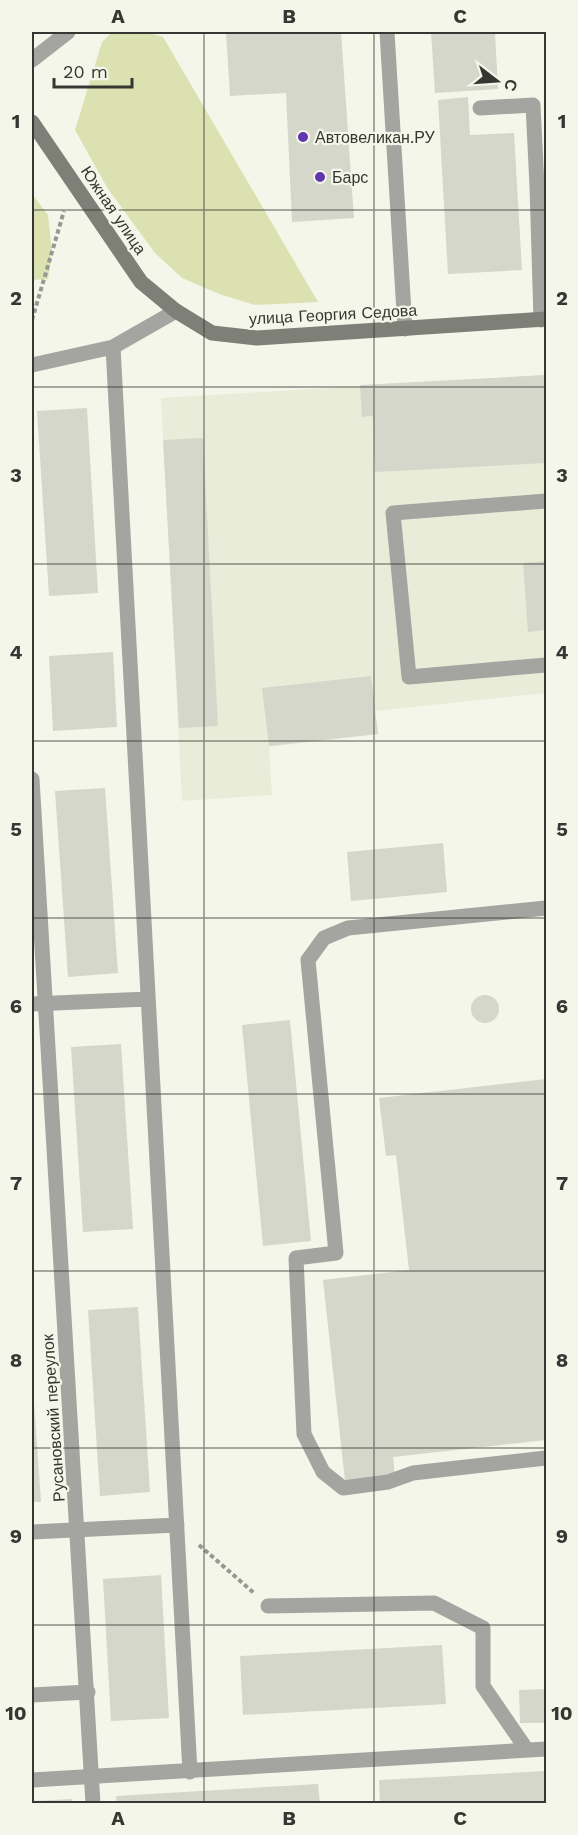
<svg xmlns="http://www.w3.org/2000/svg" width="578" height="1835" font-family="'Work Sans',sans-serif">
  <rect width="100%" height="100%" fill="#f4f6ea"/>
  <path fill="#e9ecd8" d="M 546,375 L 546,693 L 375,711 L 378,734 L 269,747 L 272,795 L 182,801 L 161,398 Z"/>
  <path fill="#dbe1b0" d="M 112,32 L 145,32 L 163,37 L 318,302 L 255,305 L 219,294 L 182,278 L 155,253 L 108,189 L 75,130 L 102,42 Z
    M 32,194 L 48,215 L 52,251 L 48,279 L 32,280 Z"/>
  <path fill="#d5d7cb" d="M 253,32 L 341,32 L 354,218 L 292,222 L 286,93 L 230,96 L 226,33 Z
    M 431,32 L 495,32 L 498,89 L 435,93 Z
    M 468,97 L 470,135 L 514,133 L 522,270 L 448,274 L 438,100 Z
    M 546,375 L 546,463 L 375,472 L 373,416 L 362,417 L 360,385 Z
    M 87,408 L 98,593 L 49,596 L 37,411 Z
    M 203,438 L 218,726 L 179,728 L 163,440 Z
    M 546,561 L 546,630 L 528,632 L 523,563 Z
    M 113,652 L 117,727 L 53,731 L 49,656 Z
    M 371,676 L 378,734 L 269,746 L 262,688 Z
    M 105,788 L 118,973 L 68,977 L 55,791 Z
    M 443,843 L 447,892 L 351,901 L 347,852 Z
    M471 1009a14 14 0 1 1 28 0a14 14 0 1 1-28 0Z
    M 290,1020 L 311,1241 L 263,1246 L 242,1025 Z
    M 121,1044 L 133,1229 L 83,1232 L 71,1047 Z
    M 546,1079 L 546,1440 L 393,1457 L 395,1476 L 345,1481 L 323,1280 L 409,1270 L 396,1155 L 386,1156 L 379,1098 Z
    M 138,1307 L 150,1492 L 100,1496 L 88,1310 Z
    M 32,1387 L 33,1387 L 41,1502 L 32,1502 Z
    M 161,1575 L 169,1718 L 111,1721 L 103,1579 Z
    M 442,1645 L 446,1704 L 243,1715 L 240,1656 Z
    M 546,1689 L 546,1723 L 520,1723 L 519,1690 Z
    M 546,1771 L 546,1804 L 380,1804 L 379,1780 Z
    M 318,1784 L 320,1804 L 117,1804 L 116,1796 Z
    M 72,1799 L 73,1804 L 32,1804 L 32,1801 Z"/>
  <g fill="none" stroke-linecap="round" stroke-linejoin="round">
    <path stroke="#979890" stroke-width="4" stroke-dasharray="4.5 3" stroke-linecap="butt" d="M 32,320 L 64,211
      M 199,1545 L 254,1593"/>
    <path stroke="#a4a5a0" stroke-width="15" d="M 32,60 L 68,32
      M 480,108 L 533,105 L 537,186
      M 541,320 L 537,186 L 546,185
      M 113,347 L 190,1772
      M 546,501 L 393,513 L 409,677 L 546,665
      M 546,908 L 348,928 L 324,938 L 308,960 L 336,1253 L 296,1258 L 304,1434 L 323,1472 L 343,1488 L 388,1482 L 413,1473 L 546,1458
      M 32,1004 L 148,999
      M 32,1532 L 177,1525
      M 268,1606 L 434,1603 L 483,1628 L 483,1686 L 527,1750
      M 32,1695 L 88,1692
      M 32,1780 L 546,1749"/>
    <path stroke="#a4a5a0" stroke-width="15" d="M 387,32 L 405,329
      M 32,365 L 113,347 L 176,311
      M 32,779 L 93,1804"/>
    <path stroke="#7e7f77" stroke-width="15" d="M 32,122 L 141,282 L 176,311 L 212,333 L 257,338 L 546,319"/>
  </g>
  <path fill="none" stroke="#363732" stroke-width="1.5" stroke-opacity="0.55" d="M 204,32 L 204,1804M 374,32 L 374,1804M 32,210 L 546,210M 32,387 L 546,387M 32,564 L 546,564M 32,741 L 546,741M 32,918 L 546,918M 32,1094 L 546,1094M 32,1271 L 546,1271M 32,1448 L 546,1448M 32,1625 L 546,1625"/>
  <g fill="#5f36ae" stroke="#f4f6ea" stroke-width="2">
    <circle cx="303" cy="137" r="6"/>
    <circle cx="320" cy="177" r="6"/>
  </g>
  <g text-anchor="middle" stroke-width="4.5" stroke-linejoin="round" paint-order="stroke">
    <g font-size="16" fill="#363732" stroke="#f4f6ea" text-anchor="start">
      <text x="315" y="143">Автовеликан.РУ</text>
      <text x="332" y="183">Барс</text>
    </g>
    <g font-size="16" fill="#363732" stroke="#f4f6ea">
      <text transform="translate(114 210) rotate(56)" y="6">Южная улица</text>
      <text transform="translate(333 314) rotate(-3)" y="6">улица Георгия Седова</text>
      <text transform="translate(53 1418) rotate(-94)" y="6">Русановский переулок</text>
    </g>
  </g>
  <rect width="578" height="1835" fill="none" stroke="#f4f6ea" stroke-width="66"/>
  <g transform="translate(497 81) rotate(107)" stroke="#f4f6ea" stroke-width="4.5" paint-order="stroke">
  <path d="M0-4.5L10 22L0 15L-10 22Z" fill="#363732"/>
  <text y="-9" font-size="16" font-weight="bold" text-anchor="middle" fill="#363732">С</text>
  </g>
  <path d="M54 78v9h78v-9" fill="none" stroke="#363732" stroke-width="3"/>
  <text x="63" y="78" font-size="18" fill="#363732" stroke="#f4f6ea" stroke-width="4.5" paint-order="stroke">20 m</text>
  <rect x="33" y="33" width="512" height="1769" fill="none" stroke="#363732" stroke-width="2"/>
  <g font-size="20" text-anchor="middle" font-weight="bold" fill="#363732">
    <text x="118" y="23">A</text>
    <text x="289" y="23">B</text>
    <text x="460" y="23">C</text>
    <text x="16" y="128">1</text>
    <text x="562" y="128">1</text>
    <text x="16" y="305">2</text>
    <text x="562" y="305">2</text>
    <text x="16" y="482">3</text>
    <text x="562" y="482">3</text>
    <text x="16" y="659">4</text>
    <text x="562" y="659">4</text>
    <text x="16" y="836">5</text>
    <text x="562" y="836">5</text>
    <text x="16" y="1013">6</text>
    <text x="562" y="1013">6</text>
    <text x="16" y="1190">7</text>
    <text x="562" y="1190">7</text>
    <text x="16" y="1367">8</text>
    <text x="562" y="1367">8</text>
    <text x="16" y="1543">9</text>
    <text x="562" y="1543">9</text>
    <text x="16" y="1720">10</text>
    <text x="562" y="1720">10</text>
    <text x="118" y="1825">A</text>
    <text x="289" y="1825">B</text>
    <text x="460" y="1825">C</text>
  </g>
</svg>
